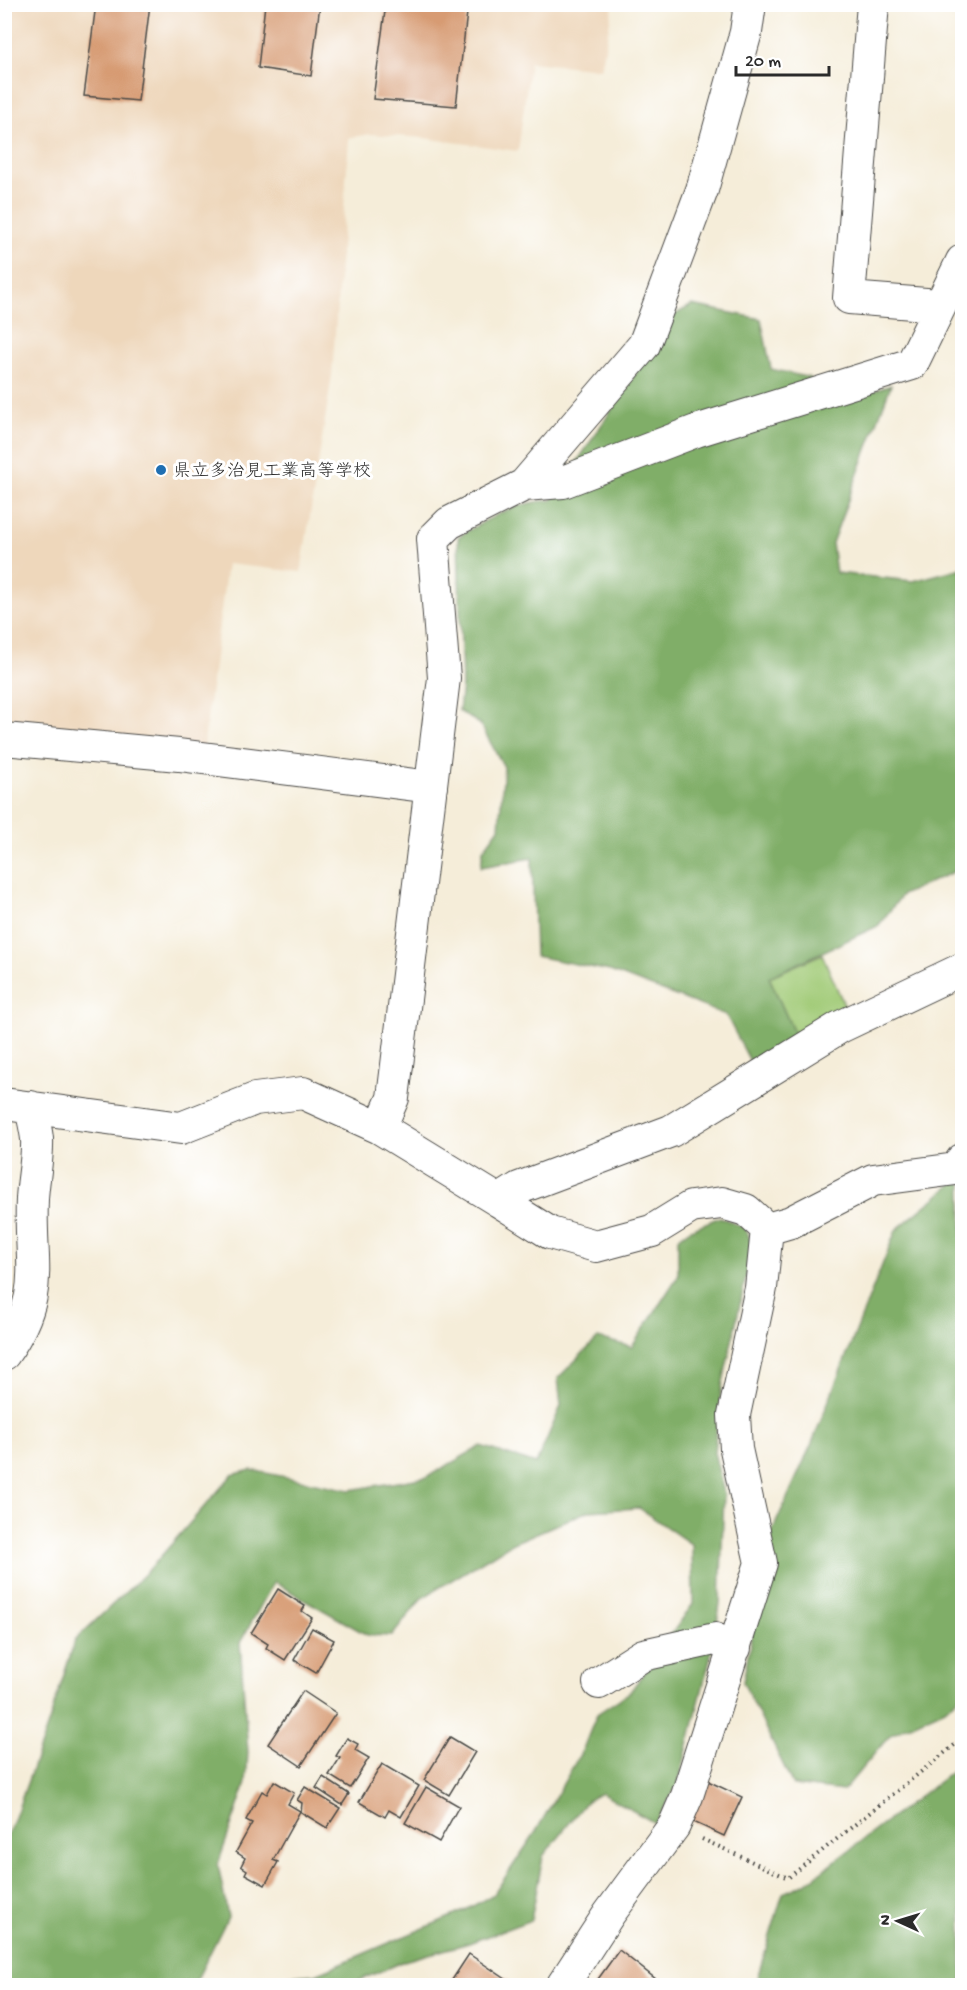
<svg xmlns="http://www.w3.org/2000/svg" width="967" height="1990" font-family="'Gochi Hand','Klee One',sans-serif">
  <rect width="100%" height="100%" fill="#fff"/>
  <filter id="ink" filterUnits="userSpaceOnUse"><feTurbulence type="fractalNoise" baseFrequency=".0167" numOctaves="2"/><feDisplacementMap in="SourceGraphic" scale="12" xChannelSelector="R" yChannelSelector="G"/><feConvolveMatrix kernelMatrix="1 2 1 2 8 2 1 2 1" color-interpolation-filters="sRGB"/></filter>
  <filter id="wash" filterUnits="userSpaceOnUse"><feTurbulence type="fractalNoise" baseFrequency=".008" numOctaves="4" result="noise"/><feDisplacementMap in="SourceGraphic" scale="24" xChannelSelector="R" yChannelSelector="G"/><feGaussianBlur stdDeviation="1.35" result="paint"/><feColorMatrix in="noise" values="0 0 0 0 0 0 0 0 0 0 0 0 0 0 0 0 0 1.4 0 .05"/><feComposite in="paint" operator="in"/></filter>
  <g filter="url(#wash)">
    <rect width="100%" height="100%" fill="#f5edd9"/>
    <path fill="#eed7bb" d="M 4,5 L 613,5 L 601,69 L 530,62 L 518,151 L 424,138 L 370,134 L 349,138 L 332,375 L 301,572 L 227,564 L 203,750 L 5,730 Z"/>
    <path fill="#a0ca76" stroke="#667a50" stroke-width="1.5" d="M 822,954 L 849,1016 L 798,1042 L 769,977 Z"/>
    <path fill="#80ae67" stroke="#566c49" stroke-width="1.5" d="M 692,305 L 761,319 L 771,369 L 811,378 L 817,410 L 891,385 L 832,543 L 836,573 L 913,581 L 962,568 L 962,868 L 902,895 L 878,926 L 769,977 L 798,1042 L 752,1065 L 726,1015 L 610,971 L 535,956 L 532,858 L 481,867 L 483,850 L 499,828 L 504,767 L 480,724 L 459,711 L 462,685 L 458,537 C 489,518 515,502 552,500 L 674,315 Z
      M 962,1176 L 962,1694 L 945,1709 L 891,1734 L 843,1791 L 793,1785 L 743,1682 L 770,1536 L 812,1443 L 896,1230 Z
      M 720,1217 L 745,1228 L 753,1245 L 721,1391 L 714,1452 L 724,1493 L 720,1603 L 715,1639 L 678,1785 L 655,1823 L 601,1793 L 587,1801 L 543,1856 L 531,1920 L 469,1943 L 404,1961 L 349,1985 L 245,1985 L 250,1980 L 316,1974 L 464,1911 L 494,1894 L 535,1833 L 583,1749 L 597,1714 L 630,1692 L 693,1604 L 692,1545 L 639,1508 L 588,1511 L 511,1544 L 422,1598 L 392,1636 L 367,1635 L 274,1582 L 240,1643 L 248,1752 L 246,1783 L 218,1864 L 228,1917 L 194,1985 L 5,1986 L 5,1838 L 13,1823 L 49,1722 L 75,1640 L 147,1572 L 232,1475 L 251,1470 L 350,1490 L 427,1477 L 481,1446 L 536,1464 L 561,1406 L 558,1378 L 598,1338 L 632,1347 L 678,1276 L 678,1238 L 689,1230 Z
      M 962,1764 L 962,1873 L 959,1882 L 962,1908 L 962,1985 L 755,1985 L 783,1893 L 806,1883 Z"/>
    <g id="blocks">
      <path fill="#d79b73" d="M 96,4 L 150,4 L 138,101 L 84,96 Z
        M 265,4 L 320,4 L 311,76 L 258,68 Z
        M 386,4 L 468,4 L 456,106 L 373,99 Z
        M 278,1589 L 305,1606 L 302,1611 L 312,1618 L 285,1660 L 266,1648 L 268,1644 L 251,1633 Z
        M 312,1628 L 334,1640 L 316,1673 L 294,1660 Z
        M 303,1691 L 336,1713 L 301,1766 L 268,1744 Z
        M 450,1737 L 475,1752 L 449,1795 L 424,1780 Z
        M 347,1738 L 358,1744 L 355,1750 L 369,1758 L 350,1788 L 329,1775 L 340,1758 L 336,1756 Z
        M 382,1764 L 419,1786 L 401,1817 L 389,1810 L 385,1817 L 359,1802 Z
        M 323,1777 L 349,1794 L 342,1805 L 316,1788 Z
        M 274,1781 L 294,1793 L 288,1804 L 300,1811 L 273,1860 L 278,1862 L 265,1885 L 245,1874 L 247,1870 L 241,1866 L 245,1858 L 236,1852 L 252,1823 L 246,1820 L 262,1791 L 267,1794 Z
        M 708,1781 L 742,1797 L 724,1836 L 689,1820 Z
        M 305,1787 L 340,1808 L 327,1828 L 301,1812 L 302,1803 L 297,1800 Z
        M 426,1787 L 459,1806 L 439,1842 L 405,1823 Z
        M 619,1950 L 657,1980 L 653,1986 L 593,1986 Z
        M 469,1954 L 516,1986 L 448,1986 Z"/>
    </g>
  </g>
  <g filter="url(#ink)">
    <use href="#blocks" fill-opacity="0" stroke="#494845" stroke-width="1.5"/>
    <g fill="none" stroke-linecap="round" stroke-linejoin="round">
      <g stroke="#494845" stroke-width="34">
        <path id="street" d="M 873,4 L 849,298 L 939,305
          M 524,485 L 563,482 L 696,431 L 912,364 L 962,261
          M 4,739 L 179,755 L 431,787
          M 4,1104 L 181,1128 L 255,1099 L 303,1093 L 380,1128 L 499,1201 L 519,1188 L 671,1131 L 840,1027 L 962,969
          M 380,1128 L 393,1098 L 444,678 L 433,539 L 449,523 L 524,485 L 644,345 L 702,190 L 746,32 L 750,4
          M 499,1201 L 550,1233 L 596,1246 L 652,1231 L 691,1207 L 722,1203 L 746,1210 L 767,1229
          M 4,1354 C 47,1293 29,1266 32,1199 C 33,1179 38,1159 37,1139 C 36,1129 33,1118 31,1107
          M 599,1683 L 643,1655 L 715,1639 L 735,1648
          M 562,1986 L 609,1914 L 674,1826 L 687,1796 L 761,1563 L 736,1449 L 734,1415 L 761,1288 L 767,1229 L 791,1222 L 873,1180 L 956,1169 L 962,1160"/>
      </g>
      <path stroke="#494845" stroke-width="4" stroke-dasharray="1.5 4.5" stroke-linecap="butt" d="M 702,1839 L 788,1878 L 962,1739"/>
      <use href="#street" stroke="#fff" stroke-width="32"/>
    </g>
  </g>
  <circle fill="#1f6fb2" stroke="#fff" stroke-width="2" cx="161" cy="470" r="6"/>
  <g text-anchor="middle" stroke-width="6" stroke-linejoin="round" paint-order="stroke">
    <g font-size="18" fill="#2b2b2b" stroke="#fff" text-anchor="start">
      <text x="173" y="476">県立多治見工業高等学校</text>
    </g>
  </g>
  <rect width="967" height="1990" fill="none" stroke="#fff" stroke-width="24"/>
  <g transform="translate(898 1921) rotate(274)" stroke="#ffffff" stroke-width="4.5" paint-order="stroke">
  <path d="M0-4.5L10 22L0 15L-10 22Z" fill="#2b2b2b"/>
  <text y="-9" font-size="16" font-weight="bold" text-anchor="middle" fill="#2b2b2b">N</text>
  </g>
  <path d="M736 66v9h93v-9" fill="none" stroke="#2b2b2b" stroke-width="3"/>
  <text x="745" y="66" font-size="18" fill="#2b2b2b" stroke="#ffffff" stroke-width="4.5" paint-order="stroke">20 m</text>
</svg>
